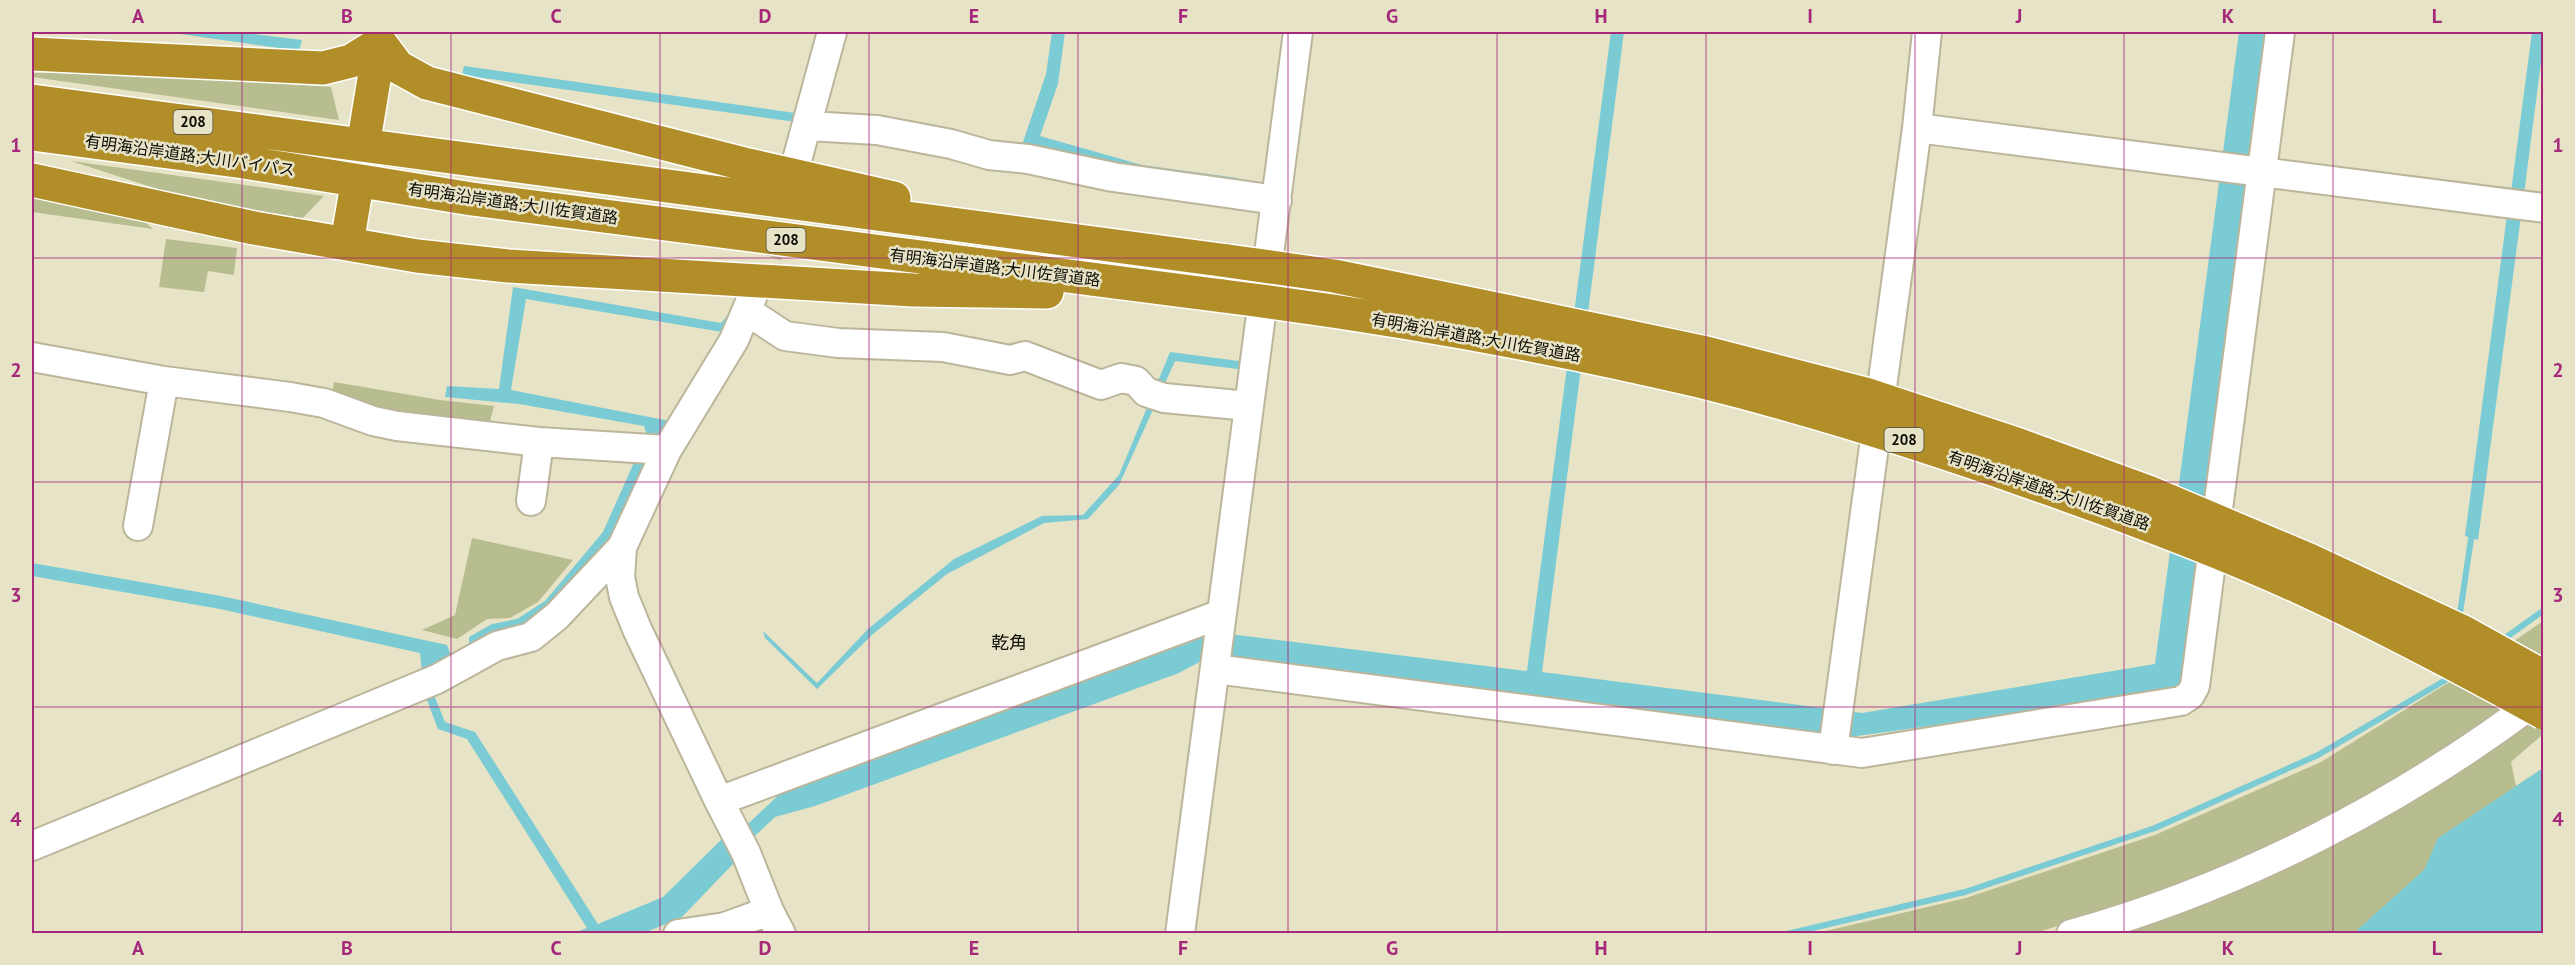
<svg xmlns="http://www.w3.org/2000/svg" width="2575" height="965" font-family="'PT Sans','Noto Sans JP',sans-serif">
  <rect width="100%" height="100%" fill="#e7e3c6"/>
  <path fill="#b7bd8f" d="M 89,70 L 331,87 L 339,120 L 32,77 L 32,73 Z
    M 71,161 L 324,196 L 301,220 L 213,207 Z
    M 32,194 L 142,219 L 153,229 L 32,212 Z
    M 166,239 L 237,248 L 234,275 L 208,271 L 204,292 L 159,287 Z
    M 334,382 L 440,400 L 494,406 L 489,425 L 393,417 L 331,398 Z
    M 472,538 L 573,560 L 538,602 L 510,618 L 487,619 L 457,639 L 422,630 L 455,615 Z
    M 2543,621 L 2543,681 L 2387,789 L 2208,877 L 2036,933 L 1813,934 L 1966,898 L 2155,835 L 2321,762 L 2504,648 Z
    M 2543,710 L 2543,734 L 2511,762 L 2516,786 L 2543,768 L 2425,934 L 2100,934 L 2373,820 L 2501,744 Z"/>
  <path fill="#7bcbd4" d="M 166,32 L 237,32 L 302,40 L 299,51 Z
    M 1052,32 L 1065,32 L 1058,84 L 1040,136 L 1142,165 L 1238,178 L 1236,188 L 1022,145 L 1046,74 Z
    M 1611,32 L 1624,32 L 1542,672 L 1862,713 L 2155,664 L 2239,32 L 2269,32 L 2183,685 L 2174,692 L 1850,737 L 1225,657 L 1207,658 L 1179,673 L 815,806 L 775,817 L 740,850 L 733,864 L 682,917 L 642,934 L 574,933 L 587,928 L 467,739 L 438,729 L 427,700 L 434,695 L 445,722 L 475,732 L 598,924 L 663,897 L 723,838 L 733,838 L 786,788 L 1204,636 L 1229,634 L 1527,671 Z
    M 2532,32 L 2543,32 L 2543,47 L 2524,194 L 2511,192 Z
    M 464,66 L 802,114 L 796,122 L 462,75 Z
    M 1260,209 L 1267,210 L 1245,370 L 1175,361 L 1119,485 L 1088,519 L 1044,523 L 947,574 L 873,634 L 817,689 L 765,638 L 763,631 L 817,683 L 868,629 L 954,559 L 1042,516 L 1083,515 L 1119,475 L 1170,352 L 1239,361 Z
    M 2507,215 L 2521,216 L 2478,540 L 2465,536 Z
    M 513,287 L 721,323 L 727,316 L 736,319 L 728,333 L 526,299 L 511,390 L 670,421 L 668,433 L 653,440 L 647,437 L 644,426 L 519,404 L 445,397 L 447,386 L 499,389 Z
    M 636,458 L 645,458 L 649,465 L 614,540 L 535,623 L 472,647 L 469,645 L 469,637 L 492,624 L 517,619 L 545,601 L 603,532 Z
    M 32,563 L 221,596 L 447,645 L 452,658 L 422,671 L 420,653 L 220,609 L 32,576 Z
    M 2543,768 L 2543,933 L 2349,933 L 2356,931 L 2424,870 L 2438,838 Z"/>
  <g fill="none" stroke-linecap="round" stroke-linejoin="round">
    <path stroke="#7bcbd4" stroke-width="6" d="M 2459,620 L 2471,539
      M 2501,641 L 2544,610
      M 1787,934 L 1965,892 L 2155,828 L 2318,755 L 2454,675"/>
    <path stroke="#c6c3a9" stroke-width="28" stroke-dasharray="28 14" stroke-linecap="butt" d="M 753,295 L 777,232 L 792,180"/>
    <g stroke="#bbb69b" stroke-width="32">
      <path id="minor" d="M 808,126 L 877,130 L 951,144 L 989,155 L 1028,159 L 1113,177 L 1277,200
        M 1917,128 L 2544,208
        M 797,160 L 832,32
        M 753,295 L 734,340 L 667,450 L 622,547 L 620,577 L 624,597 L 637,629 L 719,801 L 746,853 L 769,911 L 781,934
        M 747,311 L 785,336 L 838,343 L 943,347 L 1010,360 L 1025,356 L 1101,385 L 1121,378 L 1136,381 L 1146,392 L 1164,398 L 1249,406
        M 32,357 L 164,381 L 290,397 L 324,403 L 373,421 L 397,426 L 539,442 L 667,450
        M 531,501 L 539,442
        M 138,526 L 164,381
        M 1215,669 L 1862,753 L 2181,701 L 2190,695 L 2195,686 L 2280,32
        M 1833,750 L 1917,128 L 1927,32
        M 719,801 L 1221,614
        M 32,846 L 437,679 L 497,646 L 531,637 L 557,616 L 622,547
        M 678,934 L 725,927 L 769,911
        M 1180,934 L 1298,32
        M 2071,934 C 2240,887 2404,802 2544,695"/>
    </g>
    <g stroke="#fff" stroke-width="36">
      <path id="highway" d="M 380,43 L 398,67 L 427,83 L 744,164 L 894,198
        M 32,54 L 323,68 L 351,61 L 380,43
        M 32,101 L 1228,261
        M 366,128 L 380,43
        M 32,134 L 244,162 L 472,199 L 1223,296
        M 32,180 L 254,228 L 417,256 L 508,266 L 913,290 L 1047,292
        M 347,243 L 355,196"/>
    </g>
    <use href="#minor" stroke="#fff" stroke-width="28"/>
    <use href="#highway" stroke="#b18e27" stroke-width="33"/>
    <g stroke="#fff" stroke-width="36" stroke-linecap="butt">
      <path id="highway-bridge" d="M 1228,261 L 1334,276 L 1515,313 L 1706,353 L 1865,394 L 2019,445 L 2148,492 L 2309,560 L 2463,632 L 2544,677
        M 1223,296 C 1383,316 1542,344 1699,381 C 1816,410 1932,447 2047,488 C 2132,518 2218,550 2301,588 C 2384,626 2464,669 2544,713"/>
    </g>
    <use href="#highway-bridge" stroke="#b18e27" stroke-width="33"/>
  </g>
  <path fill="none" stroke="#a5287b" stroke-width="1.5" stroke-opacity="0.55" d="M 242,32 L 242,934M 451,32 L 451,934M 660,32 L 660,934M 869,32 L 869,934M 1078,32 L 1078,934M 1288,32 L 1288,934M 1497,32 L 1497,934M 1706,32 L 1706,934M 1915,32 L 1915,934M 2124,32 L 2124,934M 2333,32 L 2333,934M 32,258 L 2544,258M 32,482 L 2544,482M 32,707 L 2544,707"/>
  <g text-anchor="middle" stroke-width="5" stroke-linejoin="round" paint-order="stroke">
    <g fill="#e7e3c6" stroke="#4f4c3e" stroke-width="1.5">
      <rect x="173.5" y="110" width="39" height="24" rx="4.5"/>
      <rect x="766.5" y="228" width="39" height="24" rx="4.5"/>
      <rect x="1884.5" y="428" width="39" height="24" rx="4.5"/>
    </g>
    <g font-size="15" font-weight="bold" fill="#0e0c04">
      <text x="193" y="127">208</text>
      <text x="786" y="245">208</text>
      <text x="1904" y="445">208</text>
    </g>
    <g font-size="16" fill="#0e0c04" stroke="#e7e3c6">
      <text transform="translate(190 155) rotate(8)" y="6">有明海沿岸道路;大川バイパス</text>
      <text transform="translate(513 203) rotate(8)" y="6">有明海沿岸道路;大川佐賀道路</text>
      <text transform="translate(995 267) rotate(7)" y="6">有明海沿岸道路;大川佐賀道路</text>
      <text transform="translate(1476 337) rotate(10)" y="6">有明海沿岸道路;大川佐賀道路</text>
      <text transform="translate(2049 490) rotate(19)" y="6">有明海沿岸道路;大川佐賀道路</text>
    </g>
    <g font-size="18" fill="#0e0c04" stroke="#e7e3c6">
      <text x="1009" y="649">乾角</text>
    </g>
  </g>
  <rect width="2575" height="965" fill="none" stroke="#e7e3c6" stroke-width="66"/>
  <rect x="33" y="33" width="2509" height="899" fill="none" stroke="#a5287b" stroke-width="2"/>
  <g font-size="20" text-anchor="middle" font-weight="bold" fill="#a5287b">
    <text x="138" y="23">A</text>
    <text x="347" y="23">B</text>
    <text x="556" y="23">C</text>
    <text x="765" y="23">D</text>
    <text x="974" y="23">E</text>
    <text x="1183" y="23">F</text>
    <text x="1392" y="23">G</text>
    <text x="1601" y="23">H</text>
    <text x="1810" y="23">I</text>
    <text x="2019" y="23">J</text>
    <text x="2228" y="23">K</text>
    <text x="2437" y="23">L</text>
    <text x="16" y="152">1</text>
    <text x="2558" y="152">1</text>
    <text x="16" y="377">2</text>
    <text x="2558" y="377">2</text>
    <text x="16" y="602">3</text>
    <text x="2558" y="602">3</text>
    <text x="16" y="826">4</text>
    <text x="2558" y="826">4</text>
    <text x="138" y="955">A</text>
    <text x="347" y="955">B</text>
    <text x="556" y="955">C</text>
    <text x="765" y="955">D</text>
    <text x="974" y="955">E</text>
    <text x="1183" y="955">F</text>
    <text x="1392" y="955">G</text>
    <text x="1601" y="955">H</text>
    <text x="1810" y="955">I</text>
    <text x="2019" y="955">J</text>
    <text x="2228" y="955">K</text>
    <text x="2437" y="955">L</text>
  </g>
</svg>
